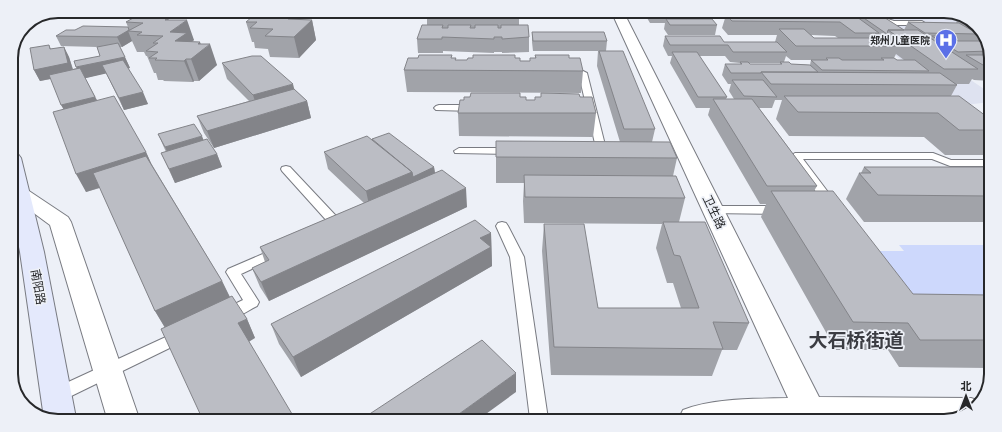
<svg xmlns="http://www.w3.org/2000/svg" width="1002" height="432" font-family="'Varela Round','Noto Sans SC',sans-serif">
  <rect width="100%" height="100%" fill="#edf0f7"/>
  <path fill="#dee2f0" d="M 837,14 L 962,14 L 982,29 L 991,54 L 950,66 L 990,93 L 990,102 L 965,105 Z"/>
  <path fill="#cdd8fc" d="M 899,245 L 989,245 L 988,301 L 918,301 L 879,251 L 904,251 Z"/>
  <g fill="none" stroke-linecap="round" stroke-linejoin="round">
    <g stroke="#797b82" stroke-width="2">
      <path id="service" d="M 705,14 L 742,14 L 745,16 L 742,18 L 703,17 L 703,15 Z
        M 833,14 L 835,16 C 830,19 818,19 813,16 L 816,14 Z
        M 878,16 L 894,21 L 922,21 L 925,23 L 922,25 L 894,25 L 876,19 L 875,18 Z
        M 565,71 L 583,71 L 587,73 L 606,149 L 612,150 L 613,152 L 612,154 L 602,155 L 597,152 L 579,75 L 565,75 Z
        M 439,105 L 474,105 L 479,108 L 474,111 L 436,110 L 434,108 L 436,106 Z
        M 459,148 L 511,148 L 516,151 L 511,154 L 455,153 L 454,151 Z
        M 795,153 L 933,153 L 951,160 L 990,160 L 990,166 L 950,166 L 932,159 L 803,159 L 837,204 L 835,207 L 827,207 L 790,156 Z
        M 286,166 L 290,167 L 338,218 L 340,221 L 332,231 L 324,231 L 322,228 L 327,221 L 282,171 L 281,169 L 282,167 Z
        M 713,206 L 780,206 L 784,207 L 786,210 L 784,213 L 780,214 L 709,213 L 707,210 L 709,207 Z
        M 502,222 L 506,223 L 508,226 L 524,257 L 548,419 L 530,419 L 510,257 L 496,226 L 498,223 Z
        M 279,247 L 284,248 L 285,251 L 284,254 L 241,274 L 259,302 L 257,306 C 247,311 231,323 220,319 L 218,315 L 220,311 L 243,300 L 226,272 L 228,269 Z
        M 181,330 L 186,332 L 189,336 L 186,340 L 63,400 L 57,402 L 51,400 L 49,395 L 51,390 Z"/>
    </g>
    <g stroke="#797b82" stroke-width="2">
      <path id="minor" d="M 19,187 L 26,189 L 68,217 L 71,222 L 139,418 L 107,418 L 50,225 L 12,197 L 11,189 Z"/>
    </g>
    <g stroke="#797b82" stroke-width="2">
      <path id="tertiary" d="M 612,13 L 624,13 L 819,397 L 971,398 L 980,401 L 970,413 L 945,421 L 678,420 L 683,410 C 714,398 755,399 788,398 Z"/>
    </g>
    <g stroke="#797b82" stroke-width="2">
      <path id="secondary" d="M 11,152 L 18,154 L 21,158 L 44,252 L 76,418 L 44,418 L 20,252 L 11,207 Z"/>
    </g>
    <use href="#service" fill="#fff" fill-rule="evenodd"/>
    <use href="#minor" fill="#fff" fill-rule="evenodd"/>
    <use href="#tertiary" fill="#fff" fill-rule="evenodd"/>
    <use href="#secondary" fill="#e4e9fc" fill-rule="evenodd"/>
  </g>
  <path fill="#a1a3a9" fill-rule="evenodd" d="M 84,11 L 121,11 L 113,16 L 91,15 L 88,14 L 86,11 Z
    M 519,13 L 519,25 L 529,37 L 529,52 L 502,53 L 502,52 L 494,52 L 494,53 L 443,51 L 443,53 L 418,53 L 417,39 L 427,25 L 427,14 Z
    M 644,13 L 686,13 L 685,19 L 717,25 L 715,35 L 668,35 L 664,29 L 665,23 L 650,23 Z
    M 731,14 L 758,15 L 844,17 L 840,14 L 879,14 L 904,30 L 908,22 L 956,23 L 958,18 L 982,29 L 991,54 L 991,81 L 974,80 L 972,79 L 969,84 L 956,84 L 957,85 L 951,96 L 990,119 L 990,155 L 945,155 L 924,137 L 789,136 L 776,119 L 782,100 L 775,100 L 772,108 L 759,108 L 817,186 L 814,191 L 913,294 L 988,295 L 988,368 L 899,367 L 888,350 L 836,350 L 761,217 L 766,204 L 760,204 L 708,115 L 710,108 L 696,108 L 670,63 L 672,56 L 668,56 L 663,46 L 665,36 L 724,42 L 775,42 L 777,35 L 728,35 L 722,28 L 726,15 L 731,15 ZM 811,35 L 835,36 L 838,38 L 814,38 ZM 896,54 L 904,60 L 897,60 L 894,58 ZM 699,56 L 725,56 L 730,62 L 740,63 L 740,64 L 725,64 L 722,75 L 728,84 L 731,84 L 729,91 L 734,99 L 726,99 L 727,97 ZM 786,56 L 791,60 L 811,60 L 810,65 L 791,64 L 784,62 ZM 748,63 L 780,63 L 780,64 L 750,64 Z
    M 290,17 L 291,19 L 312,20 L 316,40 L 299,58 L 270,57 L 268,49 L 255,48 L 254,42 L 252,42 L 246,22 Z
    M 168,20 L 194,40 L 192,42 L 201,44 L 217,65 L 199,81 L 194,81 L 193,82 L 164,81 L 163,80 L 158,80 L 156,73 L 154,73 L 147,56 L 146,56 L 144,52 L 137,52 L 132,41 L 122,47 L 120,47 L 130,68 L 128,68 L 148,104 L 124,110 L 106,73 L 85,78 L 97,100 L 146,152 L 151,163 L 222,281 L 230,297 L 247,319 L 255,338 L 165,328 L 155,311 L 100,188 L 86,192 L 64,109 L 51,79 L 40,81 L 34,70 L 49,45 L 51,49 L 64,47 L 69,57 L 73,69 L 77,68 L 100,56 L 97,47 L 61,46 L 56,36 L 128,27 L 126,22 Z
    M 532,32 L 607,41 L 606,51 L 655,129 L 652,142 L 677,158 L 673,176 L 685,198 L 679,222 L 749,323 L 737,350 L 722,350 L 712,376 L 551,375 L 542,251 L 544,224 L 598,308 L 681,308 L 673,283 L 667,283 L 656,248 L 662,224 L 524,223 L 523,201 L 524,183 L 496,183 L 496,157 L 620,142 L 597,66 L 598,51 L 533,51 L 532,42 Z
    M 535,55 L 569,58 L 583,71 L 581,93 L 407,92 L 404,70 L 452,58 L 456,58 L 456,60 L 530,61 L 535,58 Z
    M 222,63 L 295,90 L 307,101 L 311,118 L 214,148 L 204,133 L 197,116 L 249,101 L 227,79 Z
    M 541,93 L 580,97 L 596,113 L 593,137 L 459,136 L 458,113 L 520,97 L 526,100 L 535,100 L 541,97 Z
    M 990,103 L 990,115 L 985,111 Z
    M 158,134 L 204,140 L 217,154 L 222,167 L 175,183 L 161,153 L 166,152 Z
    M 372,139 L 434,167 L 435,173 L 467,207 L 269,301 L 260,287 L 252,268 L 265,262 L 260,247 L 364,203 L 328,169 L 324,152 Z
    M 864,167 L 990,167 L 989,222 L 864,222 L 846,199 L 859,173 L 861,173 Z
    M 491,233 L 492,266 L 301,377 L 279,344 L 271,324 Z"/>
  <path fill="#838489" d="M 111,11 L 121,11 L 113,16 Z
    M 290,17 L 295,36 L 312,20 L 316,40 L 299,58 L 294,37 L 288,19 Z
    M 168,18 L 173,30 L 187,20 L 194,40 L 190,43 L 194,53 L 186,59 L 194,81 L 193,82 L 184,61 L 179,51 L 165,20 Z
    M 129,30 L 130,31 L 128,31 L 132,41 L 122,47 L 117,37 Z
    M 200,42 L 203,50 L 210,44 L 217,65 L 199,81 L 191,59 L 198,44 Z
    M 64,47 L 69,57 L 74,74 L 40,81 L 34,70 Z
    M 125,57 L 130,68 L 82,79 L 76,67 Z
    M 293,84 L 297,100 L 258,111 L 253,95 Z
    M 143,92 L 148,104 L 124,110 L 119,98 Z
    M 95,97 L 101,108 L 68,117 L 61,105 Z
    M 307,101 L 311,118 L 214,148 L 207,131 Z
    M 202,136 L 207,149 L 171,160 L 165,147 Z
    M 146,152 L 154,170 L 86,192 L 76,174 Z
    M 217,154 L 222,167 L 175,183 L 169,169 Z
    M 434,167 L 436,180 L 370,209 L 366,191 L 412,172 Z
    M 466,188 L 467,207 L 269,301 L 261,282 Z
    M 491,233 L 492,266 L 301,377 L 293,357 L 480,238 Z
    M 222,281 L 233,304 L 169,334 L 155,311 Z
    M 247,319 L 255,338 L 247,343 L 238,323 Z
    M 516,373 L 516,392 L 479,419 L 452,419 Z"/>
  <path fill="#bbbdc4" stroke="#838489" d="M 427,12 L 519,13 L 519,14 L 427,14 Z
    M 732,14 L 756,14 L 758,15 L 776,14 L 783,14 L 784,15 L 828,14 L 834,17 L 857,17 L 879,33 L 855,33 L 840,22 L 732,21 L 726,15 L 733,15 Z
    M 858,14 L 879,14 L 904,30 L 888,30 L 887,34 Z
    M 253,16 L 290,17 L 288,19 L 312,20 L 294,37 L 265,36 L 273,29 L 250,28 L 257,22 L 246,22 Z
    M 135,17 L 168,18 L 165,20 L 187,20 L 170,32 L 187,33 L 175,41 L 200,42 L 198,44 L 210,44 L 191,59 L 186,59 L 184,61 L 155,60 L 157,58 L 149,58 L 158,52 L 146,51 L 158,43 L 153,43 L 163,36 L 137,35 L 142,32 L 128,31 L 143,23 L 126,22 Z
    M 958,18 L 966,18 L 982,29 L 982,30 Z
    M 666,19 L 712,19 L 717,25 L 670,25 Z
    M 908,22 L 959,23 L 978,34 L 925,33 Z
    M 422,25 L 443,25 L 442,28 L 448,28 L 448,25 L 471,25 L 470,28 L 475,28 L 475,25 L 498,25 L 498,28 L 501,28 L 501,25 L 528,25 L 529,37 L 502,39 L 502,37 L 494,37 L 494,39 L 442,37 L 442,39 L 417,39 Z
    M 83,26 L 128,27 L 129,30 L 117,37 L 56,36 L 66,30 L 75,30 Z
    M 779,29 L 804,29 L 814,38 L 889,38 L 900,46 L 796,46 Z
    M 888,30 L 918,30 L 978,69 L 944,69 Z
    M 532,32 L 604,32 L 607,41 L 533,41 Z
    M 665,36 L 720,36 L 724,42 L 777,42 L 787,52 L 733,52 L 728,45 L 670,45 Z
    M 932,36 L 949,36 L 958,41 L 986,41 L 990,51 L 958,52 Z
    M 118,43 L 125,57 L 76,67 L 74,61 L 100,56 L 97,47 Z
    M 49,45 L 50,49 L 64,47 L 68,63 L 34,70 L 30,48 Z
    M 599,51 L 623,51 L 655,129 L 624,129 Z
    M 672,52 L 697,52 L 727,97 L 698,97 Z
    M 419,55 L 452,55 L 451,58 L 456,58 L 455,60 L 467,60 L 468,58 L 473,58 L 473,55 L 515,55 L 515,58 L 520,58 L 520,61 L 530,61 L 530,58 L 536,58 L 535,55 L 569,55 L 569,58 L 580,58 L 583,71 L 404,70 L 408,58 L 418,58 Z
    M 966,55 L 991,55 L 991,65 L 983,65 Z
    M 252,56 L 261,56 L 293,84 L 253,95 L 222,63 Z
    M 826,58 L 839,58 L 842,60 L 884,60 L 881,58 L 894,58 L 897,60 L 915,60 L 929,71 L 822,70 L 811,60 L 828,60 Z
    M 123,60 L 143,92 L 119,98 L 102,65 Z
    M 740,62 L 748,62 L 750,64 L 782,64 L 780,62 L 789,62 L 791,64 L 810,65 L 818,72 L 761,72 L 761,73 L 731,73 L 725,64 L 742,64 Z
    M 80,68 L 95,97 L 61,105 L 49,75 Z
    M 761,72 L 940,73 L 957,85 L 771,84 Z
    M 732,80 L 763,80 L 777,97 L 744,96 Z
    M 294,89 L 307,101 L 207,131 L 197,116 Z
    M 471,93 L 520,93 L 520,97 L 526,97 L 526,100 L 535,100 L 535,97 L 541,97 L 541,93 L 579,94 L 580,97 L 592,97 L 596,113 L 458,113 L 460,100 L 464,100 L 464,97 L 470,97 Z
    M 114,96 L 146,152 L 76,174 L 53,112 Z
    M 784,96 L 959,96 L 990,119 L 990,130 L 959,130 L 938,113 L 798,112 Z
    M 713,99 L 752,99 L 817,186 L 767,186 Z
    M 194,124 L 202,136 L 165,147 L 158,134 Z
    M 389,133 L 434,167 L 413,177 L 412,172 L 372,139 Z
    M 367,136 L 412,172 L 366,191 L 324,152 Z
    M 207,139 L 217,154 L 169,169 L 161,153 Z
    M 496,141 L 670,142 L 677,158 L 496,157 Z
    M 146,156 L 222,281 L 155,311 L 93,173 Z
    M 864,167 L 990,167 L 989,196 L 878,195 L 859,173 L 871,173 Z
    M 442,170 L 466,188 L 261,282 L 252,268 L 269,260 L 260,247 Z
    M 524,175 L 676,176 L 685,198 L 525,197 Z
    M 771,191 L 833,191 L 913,294 L 988,295 L 988,340 L 920,340 L 908,323 L 853,322 Z
    M 475,220 L 491,233 L 480,238 L 491,247 L 293,357 L 271,324 Z
    M 663,222 L 705,222 L 749,323 L 713,322 L 723,349 L 554,347 L 544,224 L 584,224 L 598,308 L 699,308 L 680,256 L 674,255 Z
    M 232,296 L 247,319 L 238,323 L 295,419 L 202,418 L 161,329 Z
    M 482,340 L 516,373 L 452,419 L 362,419 Z"/>
  <defs>
    <g id="hospital-pin" transform="scale(1.15)"><path d="M0 17L-7.5 6A9.5 9.5 0 1 1 7.5 6Z" fill="#5b70e7" stroke="#edf0f7"/><path d="M-5-5h3v3.5h4V-5h3V5h-3V1.5h-4V5h-3Z" fill="#fff"/></g>
  </defs>
  <g fill-rule="evenodd">
    <use href="#hospital-pin" x="946" y="40"/>
  </g>
  <g text-anchor="middle" stroke-width="3.5" stroke-linejoin="round" paint-order="stroke">
    <g font-size="10" font-weight="bold" fill="#27282a" stroke="#edf0f7" text-anchor="end">
      <text x="930" y="44">郑州儿童医院</text>
    </g>
    <g font-size="12" fill="#27282a" stroke="#edf0f7">
      <text transform="translate(714 212) rotate(64)" y="4">卫生路</text>
      <text transform="translate(38 287) rotate(80)" y="4">南阳路</text>
    </g>
    <g font-size="19" font-weight="bold" fill="#3b3c42" stroke="#edf0f7">
      <text x="856" y="347">大石桥街道</text>
    </g>
  </g>
  <path d="M0 0H1002V432H0ZM58 18H944A40 40 0 0 1 984 58V374A40 40 0 0 1 944 414H58A40 40 0 0 1 18 374V58A40 40 0 0 1 58 18Z" fill="#edf0f7" fill-rule="evenodd"/>
  <path fill="none" stroke="#27282a" stroke-width="2" d="M58 18H944A40 40 0 0 1 984 58V374A40 40 0 0 1 944 414H58A40 40 0 0 1 18 374V58A40 40 0 0 1 58 18Z"/>
  <g transform="translate(966 396)" stroke="#edf0f7" stroke-width="3" paint-order="stroke">
  <path d="M0-3L7 15L0 10L-7 15Z" fill="#27282a"/>
  <text y="-6" font-size="11" font-weight="bold" text-anchor="middle" fill="#27282a">北</text>
  </g>
</svg>
